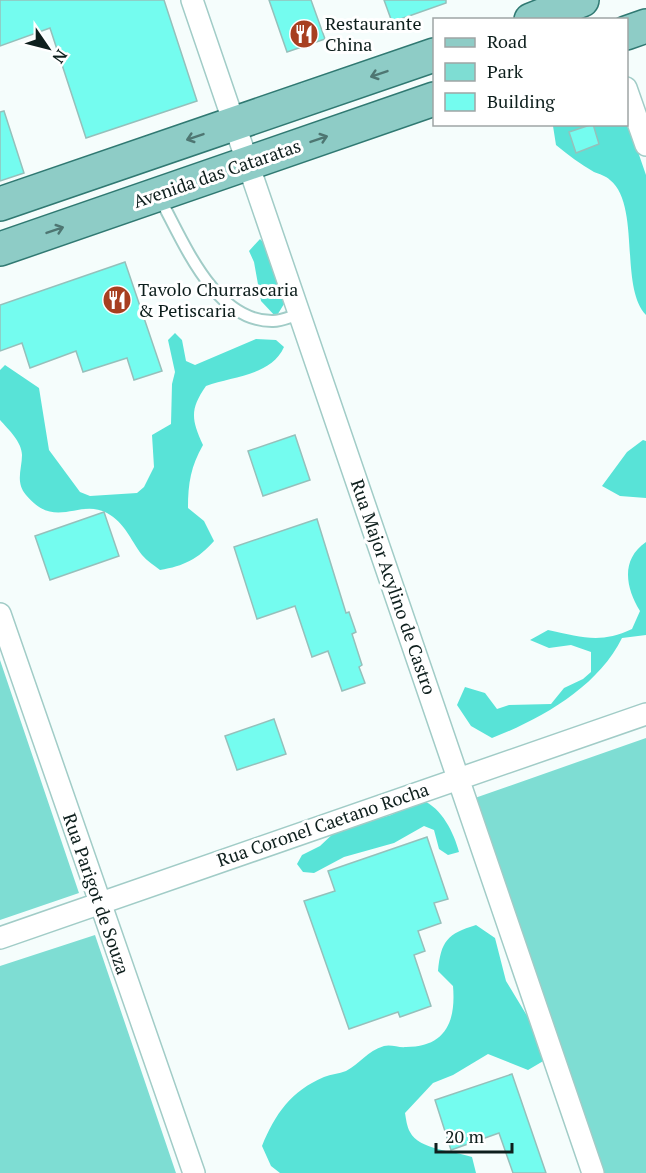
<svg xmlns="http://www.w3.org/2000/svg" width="646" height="1173" font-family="'PT Serif',serif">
  <rect width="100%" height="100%" fill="#f5fdfc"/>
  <path fill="#7eddd3" d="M 0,660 L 79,893 L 0,920 Z
    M 646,738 L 646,1173 L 601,1173 L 472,799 Z
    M 95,935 L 176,1173 L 0,1173 L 0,966 Z"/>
  <path fill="#58e3d7" d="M 627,120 L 646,175 L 646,315 C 619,287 641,205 610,180 C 606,176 599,174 594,172 C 580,164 568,155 556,145 L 553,126 L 626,124 Z
    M 260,239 L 264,243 L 284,304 L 276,317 L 261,301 L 254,262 L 249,251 Z
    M 175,333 L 182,340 L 186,361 L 195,365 L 256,339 L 276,340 L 284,347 C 271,376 232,376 206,386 C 190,409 191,419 203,445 C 191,466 188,483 188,508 L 204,521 L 214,541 C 198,559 184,566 160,570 C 154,565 147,561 142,555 C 130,539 125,523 107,513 C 78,498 56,531 26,495 C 15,482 22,469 22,455 C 22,442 8,429 0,420 L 0,370 L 5,365 L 39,388 L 49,450 L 80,492 L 90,496 L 137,493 L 144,487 L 154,467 L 152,435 L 171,424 L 172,384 L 175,372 L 168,340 Z
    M 643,440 L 646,441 L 646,498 L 620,496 L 602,486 L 627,452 Z
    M 646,542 L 646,635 L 622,638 C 598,687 541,719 492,738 L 471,726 L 457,705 L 465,687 L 485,693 L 497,709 L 509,705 L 551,704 L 564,688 L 583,679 L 591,672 L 591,652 L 571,645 L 549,648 L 530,640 L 548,630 C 582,637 600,644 632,629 L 640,611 C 626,588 620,560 646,542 Z
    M 422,800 C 442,808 454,833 459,852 L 448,855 L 439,849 L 434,830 L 424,826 L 394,843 L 344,857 L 314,873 L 303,872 L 297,864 L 302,855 L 320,846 L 336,831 L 391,815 Z
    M 476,925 L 495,938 L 506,981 L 529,1019 L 545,1060 L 528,1070 L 488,1054 L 453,1075 L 433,1083 L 405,1113 C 406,1119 407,1127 410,1132 C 419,1150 455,1151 472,1157 L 476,1173 L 280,1173 L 271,1166 L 262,1146 C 275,1114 291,1091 324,1077 C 331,1074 339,1074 346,1071 C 360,1064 367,1051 384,1046 C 391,1044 399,1048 406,1047 C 446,1047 456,1021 453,986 L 438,971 C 441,941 447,934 476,925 Z"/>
  <path fill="#74fcef" stroke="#95c0bb" stroke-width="1.5" d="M 0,0 L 164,0 L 197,101 L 86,138 L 50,28 L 0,46 Z
    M 269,0 L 311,0 L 325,39 L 287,52 Z
    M 384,0 L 446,0 L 446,3 L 392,22 Z
    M 4,111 L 24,173 L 0,181 L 0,112 Z
    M 593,124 L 599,144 L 576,153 L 569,132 Z
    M 125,262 L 162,371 L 134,380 L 127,358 L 83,372 L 76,351 L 30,368 L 22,343 L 0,351 L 0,305 Z
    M 295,435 L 310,480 L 263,496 L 248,451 Z
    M 104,512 L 119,556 L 50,580 L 35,536 Z
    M 317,519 L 346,613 L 349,612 L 356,632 L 352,634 L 362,665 L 359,667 L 365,683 L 342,691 L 328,651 L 312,657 L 295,606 L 257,619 L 234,547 Z
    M 274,719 L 286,754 L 237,770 L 225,736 Z
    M 427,837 L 448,899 L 434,903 L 441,923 L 418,931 L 425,951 L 414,955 L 431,1006 L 400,1017 L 398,1012 L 349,1029 L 304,901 L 335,891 L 328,871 Z
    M 512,1074 L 546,1173 L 513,1173 L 499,1133 L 451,1150 L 435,1100 Z"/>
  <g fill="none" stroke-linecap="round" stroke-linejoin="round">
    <g stroke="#a1ccc7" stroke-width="14">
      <path id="lane" d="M 159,197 C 183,240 214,322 273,321 C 282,321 292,316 300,314"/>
    </g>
    <g stroke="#a1ccc7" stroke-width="24">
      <path id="street" d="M 192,0 L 593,1173
        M 626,88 L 646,145
        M 0,614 L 194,1173
        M 0,938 L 646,714"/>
    </g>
    <g stroke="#307972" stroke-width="36">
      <path id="primary" d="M 531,20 L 582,0
        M 626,33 L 646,26
        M 0,204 L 434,55
        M 0,249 L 434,99"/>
    </g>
    <use href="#lane" stroke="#fff" stroke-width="10"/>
    <use href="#street" stroke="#fff" stroke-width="21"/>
    <use href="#primary" stroke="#8eccc6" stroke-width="33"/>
  </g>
  <defs><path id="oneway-shaft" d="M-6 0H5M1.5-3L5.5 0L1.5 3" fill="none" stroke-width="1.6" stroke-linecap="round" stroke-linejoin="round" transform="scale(1.5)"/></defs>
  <g stroke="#4e7672">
    <use href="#oneway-shaft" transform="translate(379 74) rotate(161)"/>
    <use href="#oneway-shaft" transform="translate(195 137) rotate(161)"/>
    <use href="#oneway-shaft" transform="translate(319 139) rotate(-19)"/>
    <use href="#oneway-shaft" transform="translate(55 230) rotate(-19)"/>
  </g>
  <defs>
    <g id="restaurant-disc" transform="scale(1.5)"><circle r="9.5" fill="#a73f20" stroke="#fff"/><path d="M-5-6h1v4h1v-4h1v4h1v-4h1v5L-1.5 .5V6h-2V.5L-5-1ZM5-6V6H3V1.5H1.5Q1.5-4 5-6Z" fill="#fff"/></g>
  </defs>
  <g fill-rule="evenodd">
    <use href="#restaurant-disc" x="304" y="34"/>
    <use href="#restaurant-disc" x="117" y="300"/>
  </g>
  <g text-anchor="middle" stroke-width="6" stroke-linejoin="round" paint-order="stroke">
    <g font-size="18" fill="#0e1f1d" stroke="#fff" text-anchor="start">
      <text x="325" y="30">Restaurante<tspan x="325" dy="21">China</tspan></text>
      <text x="138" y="296">Tavolo Churrascaria<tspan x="138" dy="21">&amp; Petiscaria</tspan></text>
    </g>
    <g font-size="18" fill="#0e1f1d" stroke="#fff">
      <text transform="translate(217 174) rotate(-19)" y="6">Avenida das Cataratas</text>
      <text transform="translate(393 587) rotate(71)" y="6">Rua Major Acylino de Castro</text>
      <text transform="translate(323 825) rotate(-19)" y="6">Rua Coronel Caetano Rocha</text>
      <text transform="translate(96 894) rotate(71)" y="6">Rua Parigot de Souza</text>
    </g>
  </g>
  <rect x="433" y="18" width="195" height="108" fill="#ffffff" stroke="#9fa5a5" stroke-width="1.5"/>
  <rect x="445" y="38" width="30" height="9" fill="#8eccc6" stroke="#9fa5a5" stroke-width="1.5"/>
  <text x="487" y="48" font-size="18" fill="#0e1f1d">Road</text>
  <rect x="445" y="63" width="30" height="18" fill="#7eddd3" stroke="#9fa5a5" stroke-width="1.5"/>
  <text x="487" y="78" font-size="18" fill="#0e1f1d">Park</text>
  <rect x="445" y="93" width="30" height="18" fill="#74fcef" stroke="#9fa5a5" stroke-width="1.5"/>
  <text x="487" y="108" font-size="18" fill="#0e1f1d">Building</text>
  <g transform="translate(48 48) rotate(125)" stroke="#ffffff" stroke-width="4.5" paint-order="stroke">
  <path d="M0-4.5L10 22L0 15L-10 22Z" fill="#0e1f1d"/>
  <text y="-9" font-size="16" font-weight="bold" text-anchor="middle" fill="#0e1f1d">N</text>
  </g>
  <path d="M436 1143v9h76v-9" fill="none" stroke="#0e1f1d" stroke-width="3"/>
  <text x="445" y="1143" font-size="18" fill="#0e1f1d" stroke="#ffffff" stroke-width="4.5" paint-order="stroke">20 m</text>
</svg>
